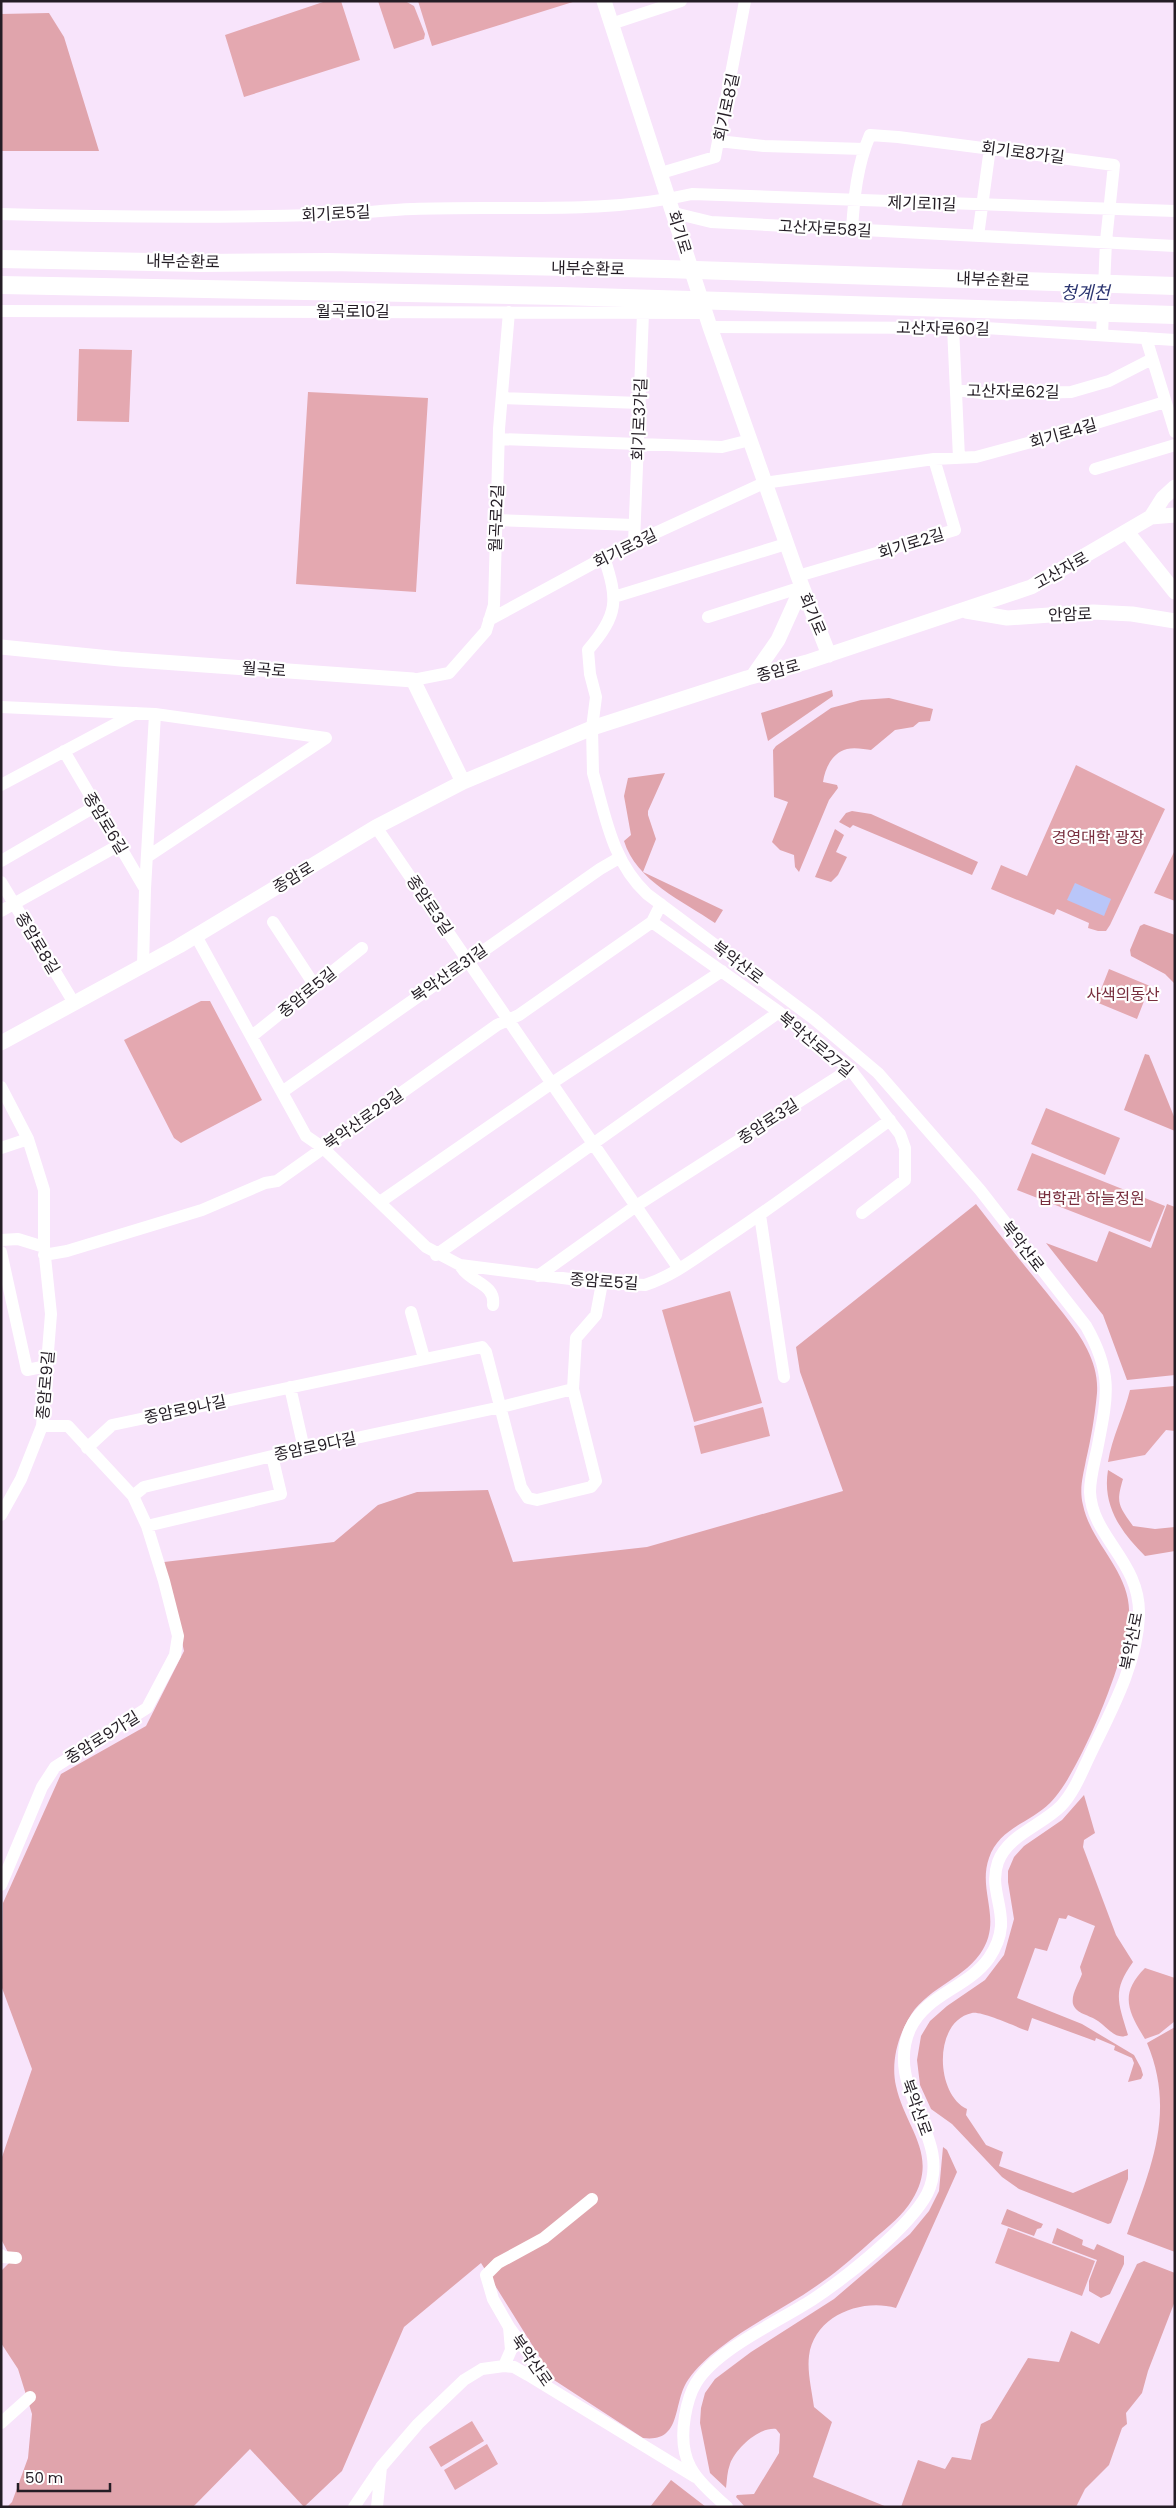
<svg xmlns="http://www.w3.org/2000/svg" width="1176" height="2508" font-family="Poppins,'Noto Sans KR',sans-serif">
  <rect width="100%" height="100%" fill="#f8e4fb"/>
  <path fill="#e4a8b0" d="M 326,1 L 341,1 L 360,60 L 244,97 L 225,35 Z
    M 378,1 L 405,1 L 414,6 L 425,34 L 424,39 L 394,49 Z
    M 418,1 L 576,1 L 432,46 Z
    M 79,349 L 132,350 L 129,422 L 77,421 Z
    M 308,392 L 428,398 L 416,592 L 296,584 Z
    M 1076,765 L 1165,809 L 1110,925 L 1106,931 L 1098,931 L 1088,928 L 1089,923 L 1057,909 L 1054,915 L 991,889 L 1001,865 L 1027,876 Z
    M 1175,850 L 1175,901 L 1154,893 Z
    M 1109,969 L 1150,986 L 1137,1019 L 1096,1002 Z
    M 201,1001 L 210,1001 L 262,1100 L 181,1143 L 174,1138 L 124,1040 Z
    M 1046,1108 L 1120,1138 L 1105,1175 L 1031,1144 Z
    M 1032,1153 L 1165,1206 L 1150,1242 L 1017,1190 Z
    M 730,1291 L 762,1403 L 694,1422 L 662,1310 Z
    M 1175,1386 L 1175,1431 L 1166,1430 L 1145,1455 L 1108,1462 C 1112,1437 1124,1415 1130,1390 Z
    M 763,1407 L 770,1436 L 701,1454 L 694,1426 Z
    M 1145,1968 L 1175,1978 L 1175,2021 L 1159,2034 L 1145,2039 C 1128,2011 1119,1994 1145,1968 Z
    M 1008,2228 L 1095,2261 L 1082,2296 L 995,2263 Z
    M 472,2421 L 484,2441 L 441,2467 L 429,2447 Z
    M 487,2444 L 498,2464 L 455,2490 L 444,2470 Z"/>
  <path fill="#e0a4ac" d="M 49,13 L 64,37 L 99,151 L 1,151 L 1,14 Z
    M 832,690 L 833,696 L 768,741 L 761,713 Z
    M 889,698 L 933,709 L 930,721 L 919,722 L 913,727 L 895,730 L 871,750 C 865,749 854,747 847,749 C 832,753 825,768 823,782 L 837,785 L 838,788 L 829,800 L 799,872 L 795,867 L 794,855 L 780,850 L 772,842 L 788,802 L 774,797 L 773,750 L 776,746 L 831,708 L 861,700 Z
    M 665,773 L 648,811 L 648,815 L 656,839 L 643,872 L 723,910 L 715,923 C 683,901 636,881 624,841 L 631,835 L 624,796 L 628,778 Z
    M 852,811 L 871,814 L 978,862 L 972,875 L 853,825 L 850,828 L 839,822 L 846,813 Z
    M 835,829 L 844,835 L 836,852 L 847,857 L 838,875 L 831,882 L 815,877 Z
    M 1144,924 L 1175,935 L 1175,984 L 1165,974 L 1131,956 L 1130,950 L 1140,926 Z
    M 1145,1054 L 1149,1055 L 1175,1119 L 1175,1131 L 1124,1110 Z
    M 976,1204 C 999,1234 1023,1264 1047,1293 C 1061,1311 1077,1329 1087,1349 C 1094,1363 1098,1377 1097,1393 C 1095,1415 1091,1439 1086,1460 C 1083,1476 1079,1489 1083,1505 C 1091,1544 1132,1573 1129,1616 C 1127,1657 1079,1775 1050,1803 C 1030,1823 999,1828 989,1858 C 977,1892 1004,1920 980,1954 C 961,1981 924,1989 908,2020 C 897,2039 891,2064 896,2086 C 905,2128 940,2155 912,2200 C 903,2215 888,2227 875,2238 C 858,2253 841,2269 822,2282 C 789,2306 752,2323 720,2348 C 708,2357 696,2368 688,2380 C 672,2403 683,2443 643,2438 L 554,2380 L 481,2263 L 404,2327 L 342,2471 L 304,2507 L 250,2449 L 193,2507 L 7,2507 L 12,2502 L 28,2458 L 32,2414 L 18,2369 L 1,2343 L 1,2271 L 12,2260 L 1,2239 L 1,2160 L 32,2069 L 2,1988 L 3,1903 L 61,1774 L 146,1726 L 184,1651 L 164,1562 L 334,1542 L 378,1505 L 417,1492 L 488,1490 L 513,1562 L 647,1547 L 843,1491 L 800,1372 L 796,1347 Z
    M 1167,1204 L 1175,1207 L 1175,1375 L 1127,1380 L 1103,1315 L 1046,1243 L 1097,1262 L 1109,1231 L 1151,1248 Z
    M 1108,1470 L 1123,1479 C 1116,1503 1118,1505 1133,1526 L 1155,1529 L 1175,1527 L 1175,1551 L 1145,1556 C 1121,1532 1102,1506 1108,1470 Z
    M 1084,1795 L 1095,1833 L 1084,1840 L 1083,1847 L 1116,1935 L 1133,1962 C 1112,1991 1118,2002 1128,2035 C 1116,2041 1107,2027 1098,2021 C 1090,2015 1076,2014 1073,2004 C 1071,1994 1079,1983 1082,1974 L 1080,1967 L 1095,1926 L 1068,1915 L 1066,1919 L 1059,1918 L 1047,1951 L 1035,1948 L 1017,1998 L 1082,2024 L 1134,2055 L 1141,2068 L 1143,2075 L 1141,2079 L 1128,2082 L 1134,2063 L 1132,2058 L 1114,2050 L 1115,2046 L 1096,2038 L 1095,2041 L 1032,2018 L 1028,2031 C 1016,2027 982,2011 972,2013 C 933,2021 935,2094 967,2109 L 966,2115 L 986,2145 L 1003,2152 L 999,2166 L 1073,2193 L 1128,2169 L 1128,2179 L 1111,2223 L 1108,2224 L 1019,2189 L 1002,2177 L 952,2124 L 931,2109 L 920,2085 L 917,2060 L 921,2036 L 930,2021 L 947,2006 L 985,1980 L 1004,1955 L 1014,1919 L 1008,1882 L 1008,1871 L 1014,1857 L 1024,1846 L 1062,1820 Z
    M 1175,2027 L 1175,2252 L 1127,2234 C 1151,2167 1176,2112 1147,2043 Z
    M 943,2147 L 947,2150 L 957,2172 L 896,2308 C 861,2298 814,2316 809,2356 C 807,2372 812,2391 814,2407 L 832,2422 L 813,2477 L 887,2507 L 745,2507 L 736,2497 L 737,2495 L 754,2494 L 779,2453 L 780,2434 L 776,2429 C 759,2427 736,2448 730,2464 C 727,2472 727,2480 726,2488 L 710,2473 L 700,2423 L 701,2408 L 705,2393 L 715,2379 L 751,2352 L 834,2299 L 910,2234 L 929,2211 L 939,2191 Z
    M 1007,2209 L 1043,2224 L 1041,2228 L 1037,2229 L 1034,2236 L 1001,2224 Z
    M 1057,2228 L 1083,2240 L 1082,2245 L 1094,2250 L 1097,2244 L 1124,2256 L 1124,2264 L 1110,2294 L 1101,2298 L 1089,2291 L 1089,2281 L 1097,2260 L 1052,2243 Z
    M 1144,2261 L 1175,2273 L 1175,2301 L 1148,2371 L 1142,2393 L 1126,2413 L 1127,2424 L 1122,2428 L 1109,2465 L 1085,2489 L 1076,2507 L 901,2507 L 918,2460 L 945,2469 L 952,2457 L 971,2460 L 981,2424 L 991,2419 L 1028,2358 L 1059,2362 L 1071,2331 L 1099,2344 L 1137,2264 Z
    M 671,2480 L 706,2507 L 650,2507 Z"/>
  <path fill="#b9c6f9" d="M 1075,883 L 1111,899 L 1104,916 L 1067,900 Z"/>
  <path fill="#f8e4fb" d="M 711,258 L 1175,272 L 1175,324 L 723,309 L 719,288 L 480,283 L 1,279 L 1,264 L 714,271 Z"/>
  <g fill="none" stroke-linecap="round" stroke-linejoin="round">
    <path stroke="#fff" stroke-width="12" d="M 611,24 L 681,1
      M 718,141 L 764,146 L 864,149
      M 661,173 L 715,157 L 745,1
      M 674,213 L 711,222 L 1175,246
      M 1,214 C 106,217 211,218 315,215 C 348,215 381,210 413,209 C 506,205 602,215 692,194 L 1175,211
      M 852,229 C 854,198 857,165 870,135 L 898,137 L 1114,165 L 1106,241 L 1102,335
      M 978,236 L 990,148
      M 1,311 L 706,313
      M 710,327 L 985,328 L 1175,340
      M 953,327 L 959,458
      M 1146,338 L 1175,432
      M 956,390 L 990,394 L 1071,392 L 1109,381 L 1152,359
      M 502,398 L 640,403
      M 499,439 L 722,447 L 750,440
      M 1095,469 L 1175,445
      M 496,520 L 634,525
      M 634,543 L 643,313
      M 604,557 C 618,600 619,614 588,650 L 590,674 L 596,697 L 592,728 L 593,773 C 606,818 612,861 647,894 L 814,1019 L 878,1073 L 980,1190 L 1086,1326 C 1114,1375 1107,1398 1097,1450 C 1094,1464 1090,1478 1090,1492 C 1092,1538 1141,1561 1139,1616 C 1137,1665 1110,1713 1089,1757 C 1081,1774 1074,1792 1061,1806 C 1041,1826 1008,1835 998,1862 C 986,1896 1017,1917 989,1958 C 968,1988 926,1994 910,2029 C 883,2090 955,2139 927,2194 C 909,2228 844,2279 812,2300 C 778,2322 717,2349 696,2383 C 690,2393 687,2404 685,2416 C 677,2463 695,2478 727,2507
      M 798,576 L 955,530 L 934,459
      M 614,597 L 786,544
      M 708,617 L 802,587
      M 489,620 L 616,551 L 764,483 L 934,459 L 976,457 L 1057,435 L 1165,402
      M 413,680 L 449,673 L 486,631 L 494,605 L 499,429 L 509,312
      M 1,707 L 155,714 L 326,738 L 147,857
      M 64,751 L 145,889 L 143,966
      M 1,785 L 136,713
      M 376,827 L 679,1269
      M 1,861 L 96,806
      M 1,882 L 74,1003
      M 145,889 L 155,714
      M 661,904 L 652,922 L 779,1012 L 850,1069 L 900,1134 L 905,1148 L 905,1180 L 862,1213
      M 1,911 L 119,845
      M 273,922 L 315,986
      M 196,936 L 306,1136 L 322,1147 L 426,1247 L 460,1265 L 602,1283 L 645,1285 C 673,1276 697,1257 721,1241 C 779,1203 834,1161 890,1120
      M 252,1036 L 362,948
      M 1,1087 L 28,1139 L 44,1190 L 44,1247 L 51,1314 L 42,1426 L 21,1479 L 1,1515
      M 282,1092 L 600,869 L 619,858
      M 1,1148 L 28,1139
      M 380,1202 L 552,1083 L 722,971
      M 760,1215 L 784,1377
      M 1,1240 L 18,1239 L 44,1247
      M 1,1252 L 27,1370 L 47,1366
      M 44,1255 L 67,1251 L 202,1210 L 265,1183 L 277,1181 L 497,1025 L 519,1015 L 652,922
      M 436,1255 L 779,1012
      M 460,1265 C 469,1283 496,1283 493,1305
      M 538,1276 L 636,1206 L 850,1069
      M 411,1312 L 424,1358
      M 290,1387 L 304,1449
      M 87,1448 L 112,1425 L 482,1347 L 486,1352 L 521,1487 L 528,1498 L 537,1500 L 591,1487 L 596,1481 L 573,1389
      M 133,1496 L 144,1487 L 272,1456 L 501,1407 L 573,1389 L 576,1338 L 596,1315 L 602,1283
      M 147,1526 L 281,1494 L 272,1456
      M 1,1885 L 42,1787 L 55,1767 L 147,1708 L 175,1655 L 178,1636 L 164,1581 L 147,1526 L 133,1496 L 68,1426 L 42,1426
      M 1,2255 L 3,2257 L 16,2258
      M 509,2327 L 493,2299 L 486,2275 L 498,2263 L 544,2238 L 592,2199
      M 504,2366 L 514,2367 L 528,2375 L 695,2477
      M 1,2423 L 30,2397
      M 354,2507 L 381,2467 L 418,2424 L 464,2380 L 482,2369 L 504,2366 L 511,2350 L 509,2327 L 528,2353 L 547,2386
      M 377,2507 L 381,2467"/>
    <path stroke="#fff" stroke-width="15" d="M 604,1 L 710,327 L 798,576 L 829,655
      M 1151,517 L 1175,515
      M 1127,532 L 1175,592
      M 966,611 L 1007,618 L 1093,612 L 1132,614 L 1175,621
      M 1,647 L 120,659 L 413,680 L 463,782
      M 753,676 L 778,640 L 802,587
      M 1,1043 L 179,946 L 376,827 L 463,782 L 592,728 L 747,678 L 807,662 L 1031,587 L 1151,517 L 1163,498 L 1175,487"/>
    <path stroke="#fff" stroke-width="18" d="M 1,259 L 201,263 L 329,262 L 666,269 L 1175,286
      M 1,285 L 560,296 L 1175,315"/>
  </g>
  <g text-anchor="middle" stroke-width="4.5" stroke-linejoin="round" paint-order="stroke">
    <g font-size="16" fill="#241d25" stroke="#fff">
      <text transform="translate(726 107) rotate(-78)" y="6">회기로8길</text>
      <text transform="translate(1023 152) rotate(7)" y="6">회기로8가길</text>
      <text transform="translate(922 203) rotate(2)" y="6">제기로11길</text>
      <text transform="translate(336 213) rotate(-3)" y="6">회기로5길</text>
      <text transform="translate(825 228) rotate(3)" y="6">고산자로58길</text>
      <text transform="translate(680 232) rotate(73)" y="6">회기로</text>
      <text transform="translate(183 261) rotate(1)" y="6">내부순환로</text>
      <text transform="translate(588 268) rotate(1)" y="6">내부순환로</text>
      <text transform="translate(993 279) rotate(2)" y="6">내부순환로</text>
      <text x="353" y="317">월곡로10길</text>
      <text transform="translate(943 328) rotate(1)" y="6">고산자로60길</text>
      <text transform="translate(1013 391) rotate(1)" y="6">고산자로62길</text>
      <text transform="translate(639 419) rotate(-88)" y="6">회기로3가길</text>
      <text transform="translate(1063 433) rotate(-16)" y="6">회기로4길</text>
      <text transform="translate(496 518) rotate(-88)" y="6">월곡로2길</text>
      <text transform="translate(911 543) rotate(-17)" y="6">회기로2길</text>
      <text transform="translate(625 548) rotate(-26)" y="6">회기로3길</text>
      <text transform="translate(1061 570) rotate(-29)" y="6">고산자로</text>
      <text transform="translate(813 614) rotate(67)" y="6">회기로</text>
      <text transform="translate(1070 614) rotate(-2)" y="6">안암로</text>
      <text transform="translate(264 669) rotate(4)" y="6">월곡로</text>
      <text transform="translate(778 670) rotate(-15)" y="6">종암로</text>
      <text transform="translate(106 823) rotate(59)" y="6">종암로6길</text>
      <text transform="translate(293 877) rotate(-31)" y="6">종암로</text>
      <text transform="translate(430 905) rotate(56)" y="6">종암로3길</text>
      <text transform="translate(38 943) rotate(59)" y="6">종암로8길</text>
      <text transform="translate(738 962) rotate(37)" y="6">북악산로</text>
      <text transform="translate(449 973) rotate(-35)" y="6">북악산로31길</text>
      <text transform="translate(307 992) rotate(-39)" y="6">종암로5길</text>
      <text transform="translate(816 1044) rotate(40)" y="6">북악산로27길</text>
      <text transform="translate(363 1119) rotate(-35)" y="6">북악산로29길</text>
      <text transform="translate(768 1121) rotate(-33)" y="6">종암로3길</text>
      <text transform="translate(1023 1246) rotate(52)" y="6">북악산로</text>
      <text transform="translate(604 1281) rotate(4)" y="6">종암로5길</text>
      <text transform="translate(45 1385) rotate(-85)" y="6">종암로9길</text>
      <text transform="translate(185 1409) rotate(-12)" y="6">종암로9나길</text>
      <text transform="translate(315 1446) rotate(-12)" y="6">종암로9다길</text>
      <text transform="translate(1131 1641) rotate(-79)" y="6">북악산로</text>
      <text transform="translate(102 1737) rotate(-32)" y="6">종암로9가길</text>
      <text transform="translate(917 2107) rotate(70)" y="6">북악산로</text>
      <text transform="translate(532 2360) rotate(55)" y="6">북악산로</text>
    </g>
    <g font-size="16" fill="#782f3e" stroke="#fff">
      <text x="1098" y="843">경영대학 광장</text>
      <text x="1123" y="1000">사색의동산</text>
      <text x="1091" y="1204">법학관 하늘정원</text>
    </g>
    <g font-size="18" font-style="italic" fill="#2d3671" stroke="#fff">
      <text x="1085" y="299">청계천</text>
    </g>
  </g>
  <rect width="1176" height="2508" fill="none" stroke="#241d25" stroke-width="5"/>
  <path d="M18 2483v8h92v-8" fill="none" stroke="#241d25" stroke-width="2.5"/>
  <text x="25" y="2483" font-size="15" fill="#241d25" stroke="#ffffff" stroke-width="4" paint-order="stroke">50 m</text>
</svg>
